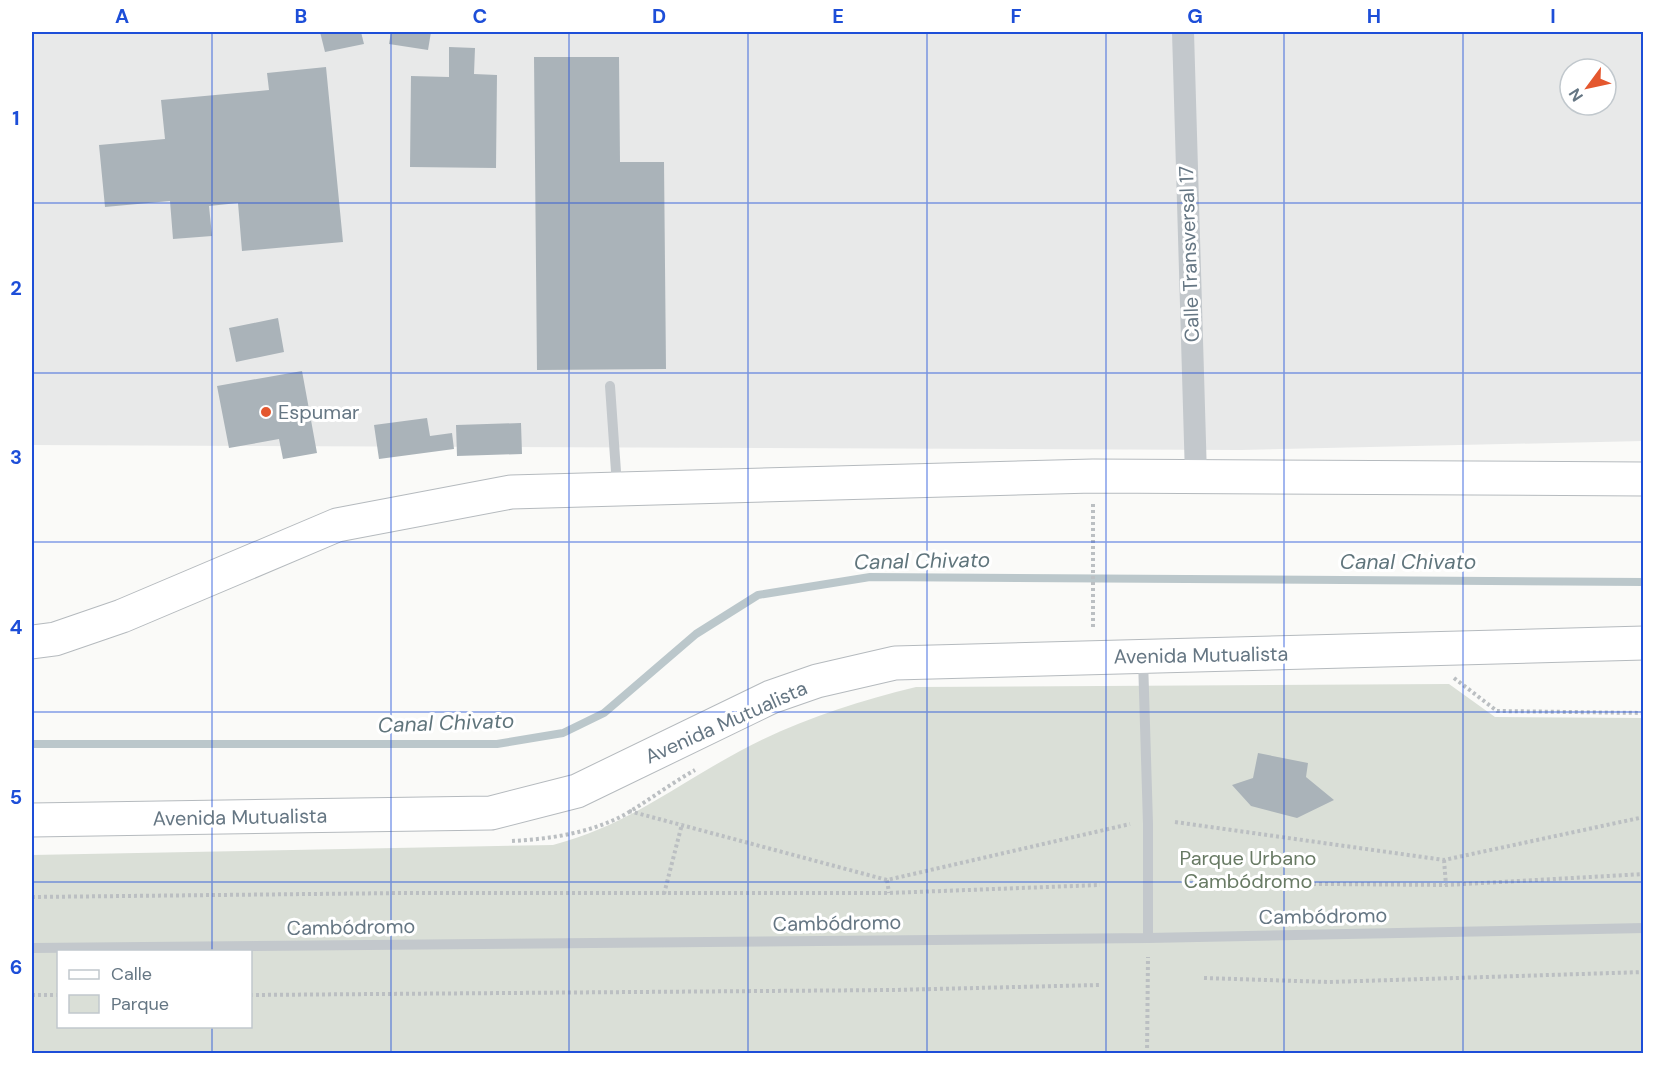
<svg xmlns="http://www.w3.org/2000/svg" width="1675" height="1085" font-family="'DM Sans',sans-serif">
  <rect width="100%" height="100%" fill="#fafaf8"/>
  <path fill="#e8e9e9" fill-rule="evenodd" d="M 32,32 L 1643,32 L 1643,441 L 1241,450 L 32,445 ZM 1570,69 L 1606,69 L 1606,105 L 1570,105 Z"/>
  <path fill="#dadfd7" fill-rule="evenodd" d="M 1449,684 L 1495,717 L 1643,718 L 1643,1053 L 32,1053 L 32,855 L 553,845 C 626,826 675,786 740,751 C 796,721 854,702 916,687 ZM 58,952 L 250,952 L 250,1026 L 58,1026 Z"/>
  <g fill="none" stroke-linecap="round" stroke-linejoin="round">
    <path stroke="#bbc7cb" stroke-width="8" d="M 32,744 L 497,744 L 563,733 L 604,713 L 696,634 L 758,595 L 870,577 L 1644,582"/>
  </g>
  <path fill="#aab3b9" d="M 320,32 L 361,32 L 364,44 L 325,52 Z
    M 391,32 L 431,32 L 428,50 L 389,44 Z
    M 449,47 L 475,48 L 474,74 L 497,75 L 496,168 L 410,167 L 411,76 L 449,77 Z
    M 534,57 L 619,57 L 620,162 L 664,162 L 666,369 L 537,370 Z
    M 326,67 L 343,242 L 242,251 L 238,203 L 209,206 L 212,236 L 173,239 L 170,201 L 105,207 L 99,145 L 165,139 L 161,100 L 269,90 L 267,73 Z
    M 278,318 L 284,352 L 236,362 L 229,328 Z
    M 302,371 L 317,453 L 283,459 L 279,439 L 229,448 L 217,386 Z
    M 427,418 L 430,436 L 452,433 L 454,449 L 379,459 L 374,425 Z
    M 521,423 L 522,454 L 457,456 L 456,425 Z
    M 1258,753 L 1308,763 L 1306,777 L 1334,800 L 1297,818 L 1251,806 L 1232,785 L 1253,778 Z"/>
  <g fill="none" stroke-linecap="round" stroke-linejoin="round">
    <g stroke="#b5babe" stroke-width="35">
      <path id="primary" d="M 32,642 L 55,639 L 122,616 L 337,525 L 511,492 L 1093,476 L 1644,479
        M 32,820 L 491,813 L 577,791 L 771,697 L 817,681 L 895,663 L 1644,643"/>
    </g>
    <path stroke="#bbbfc2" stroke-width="4" stroke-dasharray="3 3" stroke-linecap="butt" d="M 1093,504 L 1093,628
      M 1454,678 L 1497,711 L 1644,713
      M 629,811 L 887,880 L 1130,824
      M 1175,822 L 1444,860 L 1644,817
      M 512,841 C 550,839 590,833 624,815 C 648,801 670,784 695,770
      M 1444,860 L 1446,885
      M 887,880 L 889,893
      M 1205,883 L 1446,885 L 1644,874
      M 664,894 L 682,824
      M 32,897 L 403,893 L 889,893 L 1100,885
      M 1204,978 L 1329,982 L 1644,972
      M 32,995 L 58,995
      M 250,995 L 893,990 L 1099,985
      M 1147,1054 L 1148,957"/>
    <path stroke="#c3c8cc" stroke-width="10" d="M 610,386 L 617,486
      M 1143,659 L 1148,824 L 1148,938
      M 32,948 L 1148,938 L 1644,928"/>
    <path stroke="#c3c8cc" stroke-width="22" d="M 1183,32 L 1196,476"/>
    <use href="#primary" stroke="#fff" stroke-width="33"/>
  </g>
  <path fill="none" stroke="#1d4ed8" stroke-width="1.5" stroke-opacity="0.55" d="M 212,32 L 212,952M 391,32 L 391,1054M 569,32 L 569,1054M 748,32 L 748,1054M 927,32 L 927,1054M 1106,32 L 1106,1054M 1284,32 L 1284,1054M 1463,32 L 1463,1054M 32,203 L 1644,203M 32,373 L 1644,373M 32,542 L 1644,542M 32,712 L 1644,712M 32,882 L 1644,882M 212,1026 L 212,1054"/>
  <circle fill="#e4572e" stroke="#fff" stroke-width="2" cx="266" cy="412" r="6"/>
  <g text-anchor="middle" stroke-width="6" stroke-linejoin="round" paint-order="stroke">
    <g font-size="20" fill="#657683" stroke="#fff">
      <text transform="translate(1189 254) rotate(-92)" y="7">Calle Transversal 17</text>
      <text transform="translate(1201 655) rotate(-1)" y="7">Avenida Mutualista</text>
      <text transform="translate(726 722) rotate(-24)" y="7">Avenida Mutualista</text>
      <text transform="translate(240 817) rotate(-1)" y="7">Avenida Mutualista</text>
      <text transform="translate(1323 916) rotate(-1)" y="7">Cambódromo</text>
      <text transform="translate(837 923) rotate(-1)" y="7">Cambódromo</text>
      <text transform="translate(351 927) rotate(-1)" y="7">Cambódromo</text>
    </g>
    <g font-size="20" fill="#657683" stroke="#fff" text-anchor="start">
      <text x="278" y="419">Espumar</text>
    </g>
    <g font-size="20" fill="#687a64" stroke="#fff">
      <text x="1248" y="865">Parque Urbano<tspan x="1248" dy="23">Cambódromo</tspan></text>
    </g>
    <g font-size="21" font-style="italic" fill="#60757c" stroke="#fff">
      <text transform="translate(922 561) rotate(-1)" y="7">Canal Chivato</text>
      <text x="1408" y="569">Canal Chivato</text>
      <text transform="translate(446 723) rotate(-2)" y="7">Canal Chivato</text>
    </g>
  </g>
  <rect width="1675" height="1085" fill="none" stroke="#ffffff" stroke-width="66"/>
  <rect x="57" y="950" width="195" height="78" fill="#ffffff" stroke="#c1c8cd" stroke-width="1.5"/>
  <rect x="69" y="970" width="30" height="9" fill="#ffffff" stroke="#c1c8cd" stroke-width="1.5"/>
  <text x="111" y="980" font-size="18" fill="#657683">Calle</text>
  <rect x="69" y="995" width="30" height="18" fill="#dadfd7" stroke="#c1c8cd" stroke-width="1.5"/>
  <text x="111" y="1010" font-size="18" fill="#657683">Parque</text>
  <g transform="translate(1588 87) rotate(237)"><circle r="28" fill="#ffffff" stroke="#c1c8cd" stroke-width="1.5"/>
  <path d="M0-4.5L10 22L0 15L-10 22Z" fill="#e4572e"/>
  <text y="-9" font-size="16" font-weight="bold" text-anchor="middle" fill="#657683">N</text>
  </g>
  <rect x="33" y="33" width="1609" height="1019" fill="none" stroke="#1d4ed8" stroke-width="2"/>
  <g font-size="20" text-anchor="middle" font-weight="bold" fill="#1d4ed8">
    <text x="122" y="23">A</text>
    <text x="301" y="23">B</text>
    <text x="480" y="23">C</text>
    <text x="659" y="23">D</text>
    <text x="838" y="23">E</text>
    <text x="1016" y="23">F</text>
    <text x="1195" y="23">G</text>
    <text x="1374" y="23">H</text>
    <text x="1553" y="23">I</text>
    <text x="16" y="125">1</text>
    <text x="16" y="295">2</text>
    <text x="16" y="464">3</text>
    <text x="16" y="634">4</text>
    <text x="16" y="804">5</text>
    <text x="16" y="974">6</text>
  </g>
</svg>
